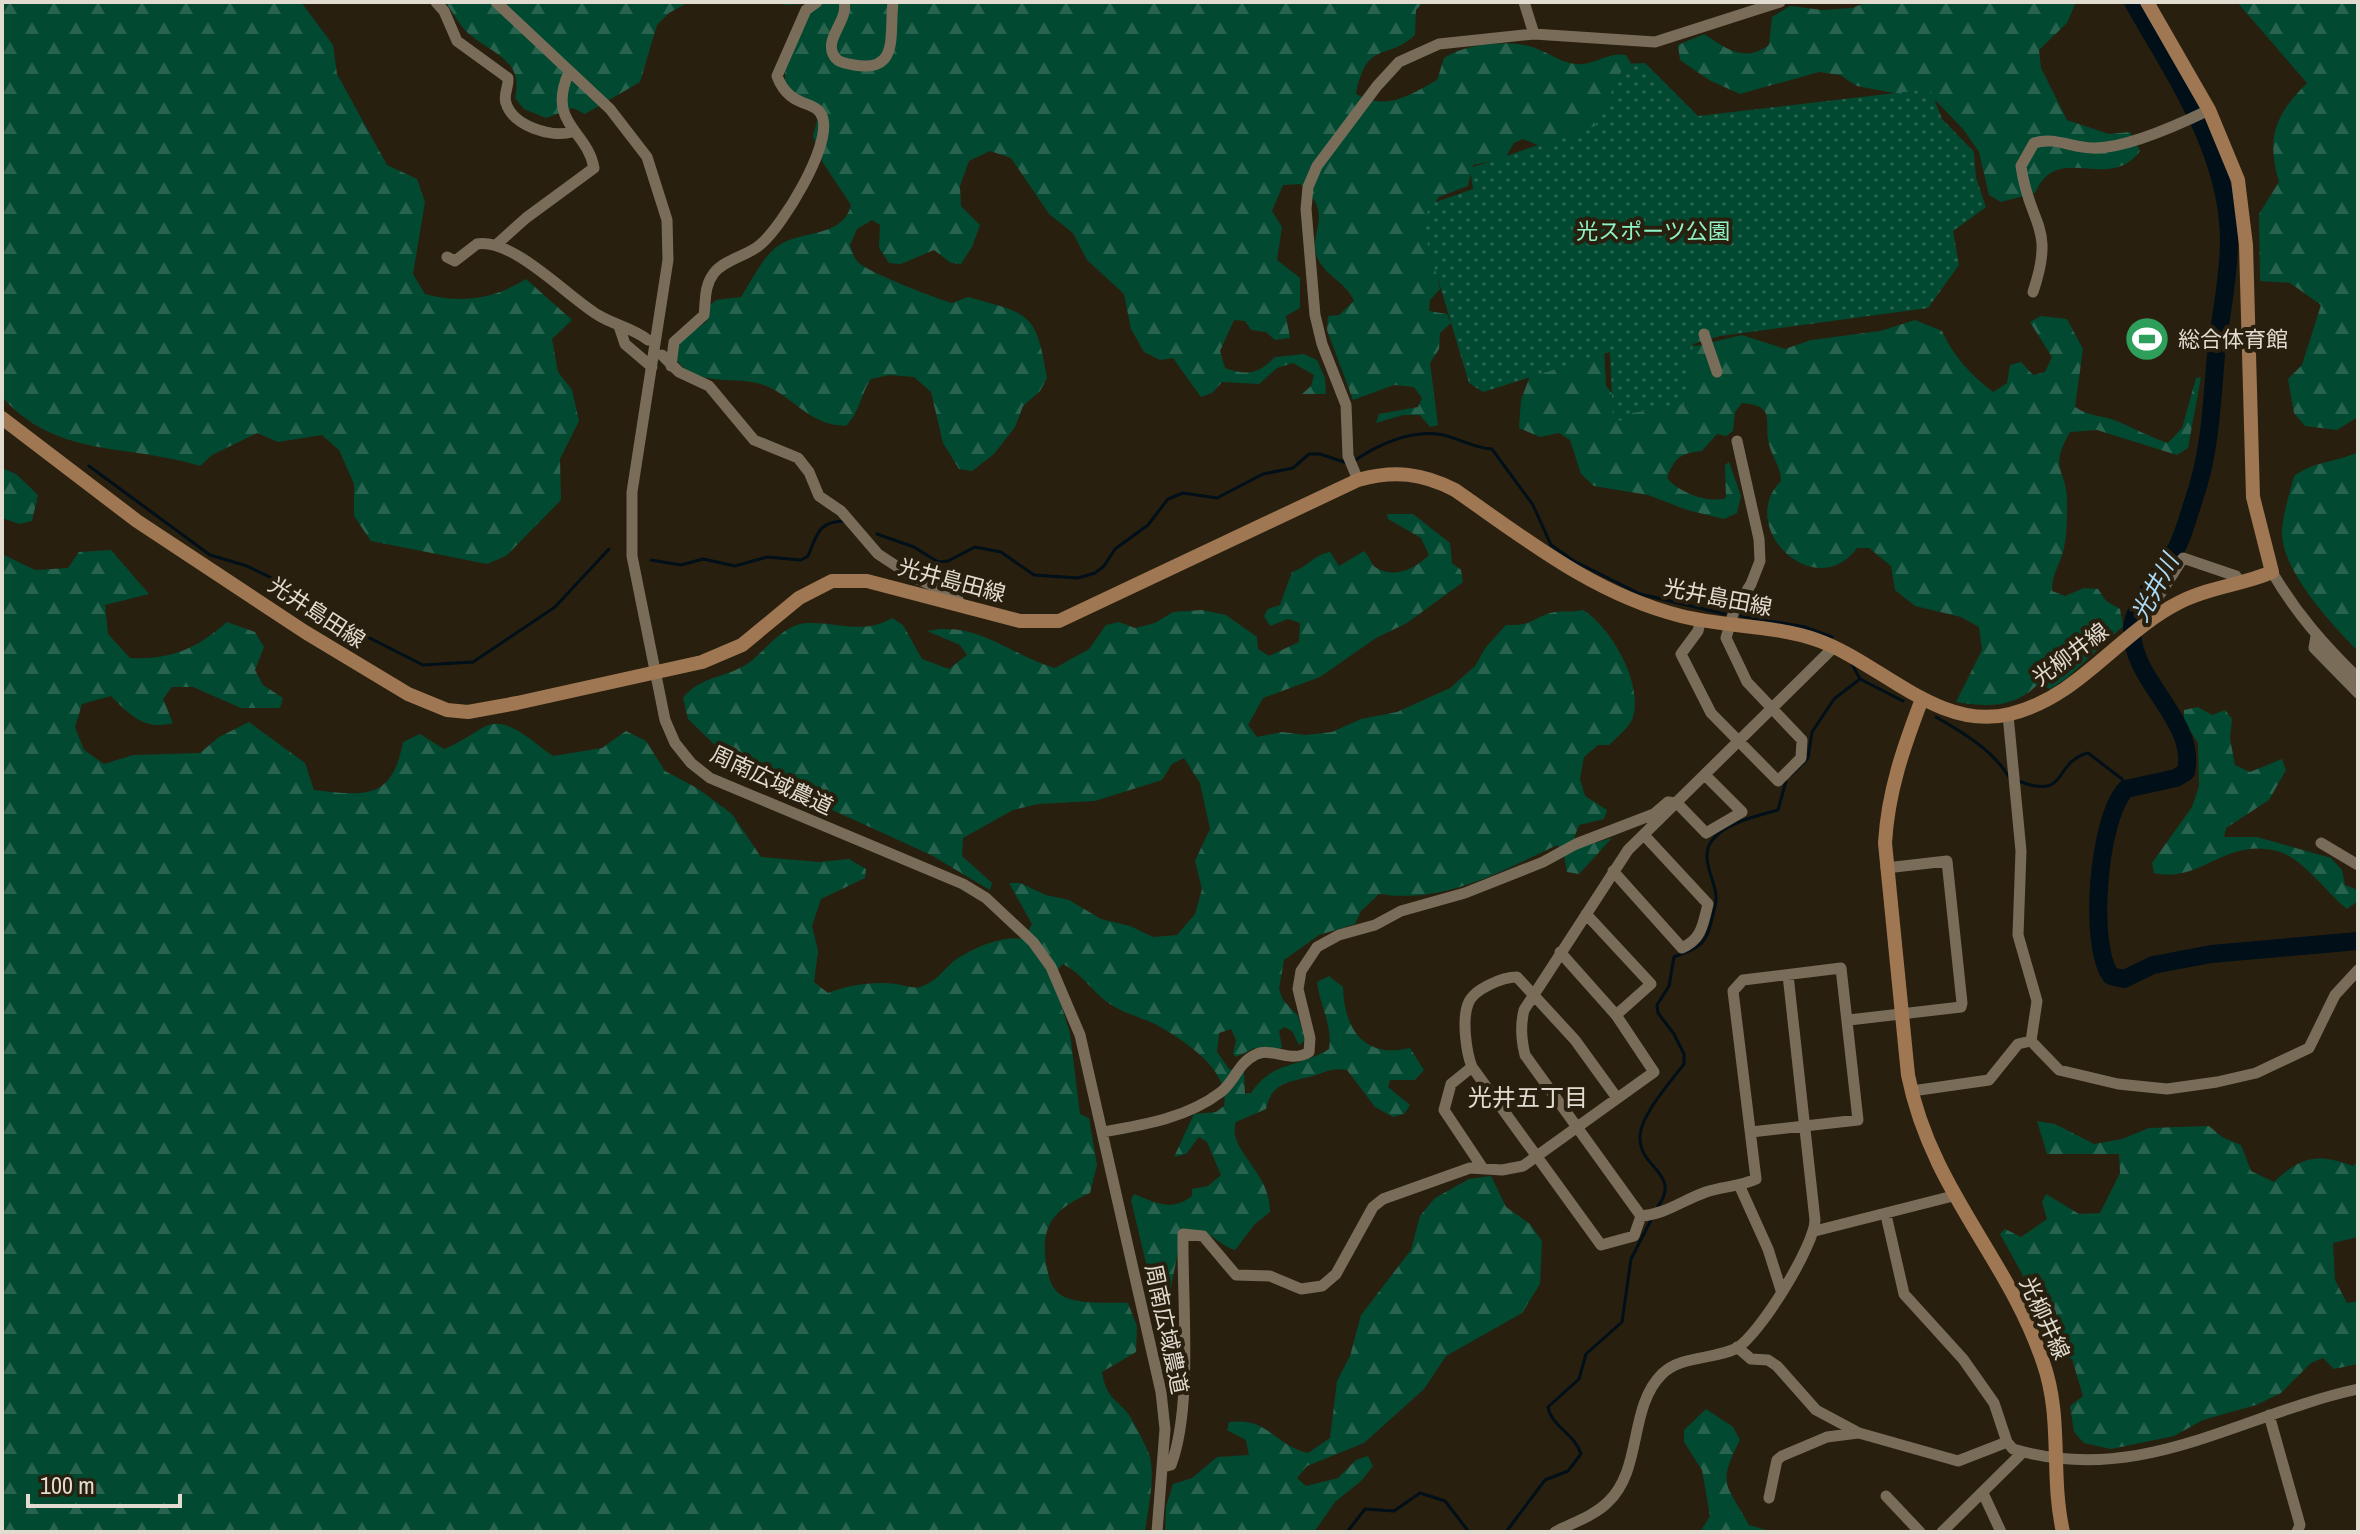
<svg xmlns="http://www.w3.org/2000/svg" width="2360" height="1534" font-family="'Archivo Narrow','Noto Sans JP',sans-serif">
  <defs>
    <pattern id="forest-firs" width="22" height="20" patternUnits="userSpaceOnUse" patternTransform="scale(2)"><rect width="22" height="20" fill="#024931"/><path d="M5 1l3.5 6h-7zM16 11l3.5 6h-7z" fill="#27634e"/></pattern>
    <pattern id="park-dots" width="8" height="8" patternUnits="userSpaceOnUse" patternTransform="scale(2)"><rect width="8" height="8" fill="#024931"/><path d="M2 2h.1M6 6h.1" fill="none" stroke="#27634e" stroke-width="1.8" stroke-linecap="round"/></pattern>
  </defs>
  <rect width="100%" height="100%" fill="#291f0e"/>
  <path fill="url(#forest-firs)" d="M 2,2 L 301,2 L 333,45 L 337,74 L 387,165 L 417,179 L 425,202 L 413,274 L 425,294 C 461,304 494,299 526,279 L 572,320 L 552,339 L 558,372 L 572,390 L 579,421 L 560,459 L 561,500 L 506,556 L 487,564 L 371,541 L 354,516 L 354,484 L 339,450 L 322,435 L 278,442 L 257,433 L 212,455 L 200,466 C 126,443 58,459 2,397 Z
    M 445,2 L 689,2 L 669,13 L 657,25 L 640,82 L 585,114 L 573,108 L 546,118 L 524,109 L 515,98 C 524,59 493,55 468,33 C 459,25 453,12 445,2 Z
    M 783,2 L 1423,2 L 1416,10 L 1415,35 C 1385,62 1367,39 1356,94 C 1387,111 1408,96 1437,80 L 1444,58 C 1466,44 1503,40 1529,46 C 1548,51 1563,66 1583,64 C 1599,62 1610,52 1626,55 L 1636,72 L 1608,124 L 1540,146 L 1523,139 L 1514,143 L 1505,158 L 1473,165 L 1468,186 L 1439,197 L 1425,218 L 1440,289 L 1430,300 L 1429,311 L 1447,314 L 1451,323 L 1440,333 L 1439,349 L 1430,363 L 1438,425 L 1430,427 L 1420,415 L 1403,415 L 1376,423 L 1379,414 L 1418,407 L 1422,398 L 1414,387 L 1394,385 L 1353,400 L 1327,330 L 1328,316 L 1339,315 L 1354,301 C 1346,283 1331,279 1321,264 C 1301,235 1340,218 1300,184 L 1283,185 L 1272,211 L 1282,227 L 1277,260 L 1300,278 L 1300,308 L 1286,316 L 1290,338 L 1275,340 L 1266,332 L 1251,330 L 1245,321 L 1234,320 L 1220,351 L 1225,368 C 1247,376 1259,374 1275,357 L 1304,354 L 1317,360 L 1325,378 L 1326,394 L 1302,394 L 1311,386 L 1314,375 L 1293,363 L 1277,368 L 1259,384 L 1222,382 L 1212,393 L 1201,397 L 1173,358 L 1160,360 L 1144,352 L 1131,329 L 1124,294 L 1087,260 L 1073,233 L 1049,214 L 1011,158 L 990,151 L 969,161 L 960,186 L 961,206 L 980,225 L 972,247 L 961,264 L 951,263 L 934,250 L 901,264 L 889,263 L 879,248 L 880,225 L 872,220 L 857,229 L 850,245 C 852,251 854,258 858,262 C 867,272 935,298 952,303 L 968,297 C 1030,314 1036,312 1047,378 L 1040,391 L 1023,406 L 1015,427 L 994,454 L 972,471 L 959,469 L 943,443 L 931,392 L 914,377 L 889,375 L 871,379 C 860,395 860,412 846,426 C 839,425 829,425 822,421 C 798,411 783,389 757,383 C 730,377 694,386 676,359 L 679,341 L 706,322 L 710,305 L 716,300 L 741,297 C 751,282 763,256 778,246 C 802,229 842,239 851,205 L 823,163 L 813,136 L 821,106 L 794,94 L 785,84 L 785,65 L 811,11 L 804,4 L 785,5 Z
    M 1868,2 L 2076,2 L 2067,23 L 2039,50 L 2041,68 L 2067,120 L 2109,134 L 2130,132 L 2140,151 C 2108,194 2058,140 2035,193 L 2001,202 L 1989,195 L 1979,152 L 1963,129 L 1936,101 L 1857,86 L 1840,75 L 1819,72 L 1740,94 L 1709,80 L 1680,60 L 1678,45 L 1704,34 C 1727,49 1744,63 1769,45 L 1772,17 L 1790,6 L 1823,10 L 1852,8 Z
    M 2237,2 L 2358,2 L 2358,417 L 2337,430 L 2305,426 L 2294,413 L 2288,379 L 2302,365 L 2321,305 L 2290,283 L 2260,281 L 2259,214 L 2279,182 C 2266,137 2275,115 2307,83 Z
    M 2041,316 L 2067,319 L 2083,349 L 2075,407 C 2090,417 2103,415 2119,422 C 2136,429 2150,437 2168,443 L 2182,428 L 2196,378 L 2201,377 L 2188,448 L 2177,455 L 2097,430 L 2070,432 C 2047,472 2068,468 2067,504 C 2067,518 2067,541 2062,555 C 2057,571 2053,572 2052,591 L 2065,596 L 2084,588 L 2098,589 L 2106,601 L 2120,609 L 2123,626 L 2067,678 L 2050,689 L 2038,684 C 2015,708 1988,707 1956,702 L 1982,650 L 1979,627 L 1961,617 L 1915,606 L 1895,590 L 1891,566 L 1869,548 L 1857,548 C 1815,605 1735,527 1781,481 C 1781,467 1772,457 1769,444 C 1763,422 1778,406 1742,403 L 1735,412 L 1733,431 L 1726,436 L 1717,434 L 1702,451 C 1681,453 1674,458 1667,478 C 1678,492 1708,504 1726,498 L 1725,465 L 1729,462 L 1741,496 L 1737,513 L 1724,519 L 1687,510 L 1648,495 L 1594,486 L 1581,474 L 1570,440 L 1559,433 L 1540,437 L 1519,428 L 1521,400 L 1531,373 L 1604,347 L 1606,386 L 1621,405 L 1681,344 L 1696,346 L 1742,335 L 1785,349 L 1811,340 L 1880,331 L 1915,320 L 1942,331 C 1953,356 1971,375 1993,392 L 2007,383 L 2010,365 L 2021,362 L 2033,375 L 2045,372 L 2052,357 L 2030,322 Z
    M 2358,452 L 2358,651 C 2333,626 2280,569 2282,531 C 2283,513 2290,493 2294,476 C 2317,460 2334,463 2358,452 Z
    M 2,468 L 16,474 L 38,495 L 32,521 L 19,524 L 2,518 Z
    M 1387,514 L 1413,514 L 1450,543 L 1452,563 L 1461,570 L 1463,582 L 1407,623 L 1376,638 L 1320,677 L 1263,698 L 1248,725 L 1257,737 L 1282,732 L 1306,735 L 1332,732 L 1361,719 L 1397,712 L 1450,688 L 1475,666 L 1486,647 L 1506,625 C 1535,625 1527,621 1550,613 C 1559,610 1572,613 1583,610 C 1611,627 1643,683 1633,717 C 1630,727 1617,737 1609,745 L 1598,745 L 1584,757 L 1580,779 L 1585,796 L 1607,810 L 1604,819 L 1579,825 L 1574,838 L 1587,845 L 1612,838 L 1579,874 L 1567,872 L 1564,855 L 1557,845 C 1500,872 1443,904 1379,894 L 1361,911 L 1355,924 L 1319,935 L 1284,960 L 1279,989 L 1283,1000 L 1298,1016 L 1305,1040 L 1299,1045 L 1292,1031 L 1284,1027 L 1279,1031 L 1282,1047 L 1278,1050 L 1255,1048 L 1236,1057 L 1233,1054 L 1236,1040 L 1231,1029 L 1219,1033 L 1217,1052 L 1229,1069 L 1244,1072 L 1245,1094 L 1251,1093 C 1272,1061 1298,1068 1329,1049 C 1333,1026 1320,1006 1317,982 L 1329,976 L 1343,987 C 1344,1030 1365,1059 1410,1048 L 1424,1070 L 1415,1080 L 1390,1080 L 1388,1087 L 1410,1105 L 1404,1114 L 1393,1117 L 1375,1107 L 1347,1070 C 1331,1067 1324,1073 1309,1077 C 1287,1082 1271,1084 1266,1109 L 1236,1122 C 1226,1150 1271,1171 1270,1212 L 1255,1224 L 1235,1250 C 1215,1244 1205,1222 1182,1232 L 1170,1292 L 1159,1318 L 1131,1200 L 1134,1194 C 1156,1203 1172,1212 1192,1196 L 1192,1189 L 1208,1186 L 1221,1175 L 1207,1142 L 1199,1137 L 1186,1154 L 1174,1157 L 1194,1114 L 1216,1112 L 1224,1106 C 1230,1071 1189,1044 1162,1028 C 1146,1018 1126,1015 1110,1004 C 1092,992 1085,976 1063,964 L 1052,976 L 1070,1033 L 1080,1114 L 1089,1118 L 1097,1165 L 1090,1193 C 1052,1210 1039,1227 1047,1269 C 1050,1281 1051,1288 1061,1295 C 1075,1305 1110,1302 1128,1303 L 1137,1326 L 1136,1352 L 1102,1372 C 1107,1405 1124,1400 1134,1424 C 1138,1430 1149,1452 1150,1457 C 1155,1481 1148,1508 1145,1532 L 2,1532 L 2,554 L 35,570 L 68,568 L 79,552 L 111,550 L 149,594 L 105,605 L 108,634 L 130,658 C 171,660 196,649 227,622 L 255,632 L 264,647 L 255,670 L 263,685 L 283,698 L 280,708 L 241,708 L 193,687 L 172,687 L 163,699 L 173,723 C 145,731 130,715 111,696 L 82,704 L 75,727 L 84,750 L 104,764 L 133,755 L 200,753 L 219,737 L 249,722 L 305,763 L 314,790 C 366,796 392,800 403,742 L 420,734 L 444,749 C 459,743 470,735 484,727 C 507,714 534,744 553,756 L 602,748 L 626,731 L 646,741 L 665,771 L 697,788 L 732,814 L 761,857 L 819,862 L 849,859 L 866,869 L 865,878 L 821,899 L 812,926 L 818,951 L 814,982 L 828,993 C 849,985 873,981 896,984 C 904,985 912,989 920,987 C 936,982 942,971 954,961 C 972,948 1003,935 1024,939 L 1032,924 L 1009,883 L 1020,883 L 1046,895 L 1069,900 L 1101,919 L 1130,926 L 1153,937 L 1177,935 L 1195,914 L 1202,889 L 1195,861 L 1210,829 L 1200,783 L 1184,758 L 1172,764 L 1162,780 L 1095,801 L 1038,804 L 1013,810 L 963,838 L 962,856 L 992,883 L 990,890 L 931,855 L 828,808 L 798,791 L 783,777 L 757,772 L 720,750 L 688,719 L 683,698 C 700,677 719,679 742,667 C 764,655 780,624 808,623 C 838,622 864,635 892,618 L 903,625 L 922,659 L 949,669 L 967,655 L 960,645 L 927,631 C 978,620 1011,656 1055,668 L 1089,649 L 1106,625 L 1119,622 L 1135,628 L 1155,623 L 1173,612 L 1202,610 L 1226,615 L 1257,637 L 1258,649 L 1269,656 L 1299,642 L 1300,623 L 1288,619 L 1270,626 L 1264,616 L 1268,609 L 1280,605 L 1292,572 C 1308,567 1313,555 1330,552 L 1339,566 L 1364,551 C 1369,556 1371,564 1375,567 C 1394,580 1416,568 1429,555 L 1421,538 L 1388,519 Z
    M 2198,707 L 2212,715 L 2225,710 L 2232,719 L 2230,739 L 2235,765 L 2250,772 L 2282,759 L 2286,770 L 2269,800 L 2226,828 L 2224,837 L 2257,837 L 2331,858 L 2342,870 L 2345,885 L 2358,890 L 2358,901 L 2347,909 C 2328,894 2303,859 2280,852 C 2227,835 2201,884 2154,873 L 2152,863 L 2192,807 L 2199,786 L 2198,743 L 2184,721 L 2184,710 Z
    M 2037,1121 L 2055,1124 L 2094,1144 L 2122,1139 L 2149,1128 L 2209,1126 L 2222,1137 L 2241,1145 L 2251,1171 L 2274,1182 C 2301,1156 2318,1153 2353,1166 L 2358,1161 L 2358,1237 L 2333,1243 L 2335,1280 L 2347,1303 L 2358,1301 L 2358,1364 L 2334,1369 L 2323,1358 L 2311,1363 L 2281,1393 L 2256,1405 L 2203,1420 L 2174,1436 L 2111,1449 L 2084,1443 L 2074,1432 L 2070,1406 L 2083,1396 L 2072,1359 L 2058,1354 L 2026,1281 L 2000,1234 L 2005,1229 L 2021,1237 L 2047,1219 L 2042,1202 L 2046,1194 L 2079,1214 L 2100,1213 L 2120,1173 L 2119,1154 L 2047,1154 Z
    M 1491,1176 L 1506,1207 L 1530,1224 L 1542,1241 L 1540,1284 L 1522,1313 L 1446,1356 L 1424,1389 L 1364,1443 L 1307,1466 L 1297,1478 L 1306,1486 L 1338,1478 L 1356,1460 L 1368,1456 L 1373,1466 L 1361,1481 L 1335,1502 L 1314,1532 L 1165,1532 L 1166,1507 L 1173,1484 L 1192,1478 L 1217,1457 L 1249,1455 L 1246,1440 L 1227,1430 L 1229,1422 C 1270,1417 1273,1445 1308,1453 L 1330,1438 L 1337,1381 L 1350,1356 L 1361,1315 L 1411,1250 L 1420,1216 L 1435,1198 L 1469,1179 Z
    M 1706,1409 L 1733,1427 L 1740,1440 C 1716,1486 1727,1484 1749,1525 L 1773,1532 L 1700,1532 L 1710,1516 L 1702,1470 L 1684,1442 L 1684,1430 Z"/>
  <path fill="url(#park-dots)" d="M 1645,63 L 1698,116 L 1930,89 L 1942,119 L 1974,152 L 1976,178 L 1986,207 L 1953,231 L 1959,265 L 1928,308 L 1720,336 L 1693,344 L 1684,404 L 1632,413 L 1627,420 L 1613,421 L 1610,352 L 1483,392 L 1469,383 L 1421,222 L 1433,203 L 1473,189 L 1470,168 L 1595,126 L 1625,64 Z"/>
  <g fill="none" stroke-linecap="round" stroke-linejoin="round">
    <path stroke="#010f19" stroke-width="3" d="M 1354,461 C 1377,445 1408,431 1437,434 C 1456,436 1472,448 1492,449 L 1533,505 L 1551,545 L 1574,561 L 1640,594 L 1725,614
      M 89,466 L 210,555 L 247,566 L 284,584 L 330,618 L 423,665 L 473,662 L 555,607 L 609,549
      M 877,534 L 914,547 L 938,562 L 948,561 L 975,547 L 1001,552 L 1034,575 L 1078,578 L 1095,573 L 1104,566 L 1115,549 L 1148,525 L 1168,499 L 1183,493 L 1217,498 L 1263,474 L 1293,468 L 1309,454 L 1320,454 L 1347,463
      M 651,560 L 681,565 L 703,559 L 735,566 L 767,557 L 801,560 L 808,556 C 817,535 818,521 845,521
      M 1741,616 L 1805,627 L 1832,637
      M 1852,664 L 1860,679 L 1903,701
      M 1936,717 C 1962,732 1993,750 2009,777
      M 1791,775 L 1808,758 L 1812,732 L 1834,699 L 1860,679
      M 2016,780 C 2070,802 2051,763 2088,753 L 2122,779 L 2126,789
      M 1657,1208 C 1683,1173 1639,1169 1640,1137 C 1640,1116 1671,1081 1684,1064 L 1684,1054 L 1674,1034 L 1658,1013 L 1657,1005 L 1669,986 L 1674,957 C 1703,946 1706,944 1713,915 C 1714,909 1717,902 1716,896 C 1715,880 1700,858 1711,842 C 1723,823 1757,816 1778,810 L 1786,781
      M 1347,1532 L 1365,1509 L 1394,1511 L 1420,1493 L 1445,1501 L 1469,1532
      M 1506,1532 L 1545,1480 L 1568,1471 L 1581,1454 C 1575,1434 1551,1426 1548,1407 L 1579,1379 L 1586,1354 L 1622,1322 L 1631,1259 L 1652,1218"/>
    <path stroke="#010f19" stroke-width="18" d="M 2133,2 C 2175,76 2229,153 2229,241 C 2229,278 2220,318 2216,355 C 2212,402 2210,454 2194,499 C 2189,514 2185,530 2178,545 C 2167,567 2132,606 2132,629 C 2131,682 2197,719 2186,772 L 2176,778 L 2126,789 C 2098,818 2088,945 2111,976 L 2124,979 L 2153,965 L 2211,954 L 2358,941"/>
    <path stroke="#796d5a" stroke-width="11" d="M 436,2 L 444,11 L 457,41 L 508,78 C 509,87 503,94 506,103 C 513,126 551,138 572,132
      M 496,2 L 610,109 L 647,157 L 667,220 L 668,260 L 632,492 L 632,556 L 665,720 L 675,743 L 691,763 L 710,778 L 963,884 L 986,898 L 1033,942 L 1051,967 L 1080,1035 L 1161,1392 L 1165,1429 L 1157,1532
      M 844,2 C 849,19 825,38 833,54 C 837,63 845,63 854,65 C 900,73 889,35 893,2
      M 1524,2 L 1534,34
      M 496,245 L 526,218 L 594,168 C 587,129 546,124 569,72
      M 447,257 L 455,261 L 477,244 C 512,237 569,298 598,315 C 614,325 633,328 648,340
      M 2033,292 C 2056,224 2029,226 2021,166 L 2034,143 C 2056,136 2073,149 2095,148 C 2127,148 2180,124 2209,110
      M 619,326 L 625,344 L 652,367
      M 1704,334 L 1717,372
      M 662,355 L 679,372 L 709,386 L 754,440 L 798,458 L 809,472 L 819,496 L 841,511 L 878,554 L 913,577 L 956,596 L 960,604
      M 671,366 L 674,342 L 704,315 C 706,299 704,286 714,273 C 725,259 748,256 761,244 C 783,225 830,148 823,119 C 818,98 790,111 777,76 L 806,10 L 817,2
      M 1358,480 L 1348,456 L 1346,405 L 1322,344 L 1315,315 L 1306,209 L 1308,187 L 1317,166 L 1377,86 L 1399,62 L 1439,44 L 1534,34 L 1655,42 L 1780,2
      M 2272,572 C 2296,613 2324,645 2358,678
      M 1701,619 L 1698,631 L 1681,654 L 1711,713 L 1778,781 L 1801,758 L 1802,740 L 1747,682 L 1726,638 L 1734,611 L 1751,584 L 1760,561 L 1759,539 L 1737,441
      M 2152,619 L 2151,608 L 2183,558 L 2236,576 L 2240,582
      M 2316,636 L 2314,648 L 2358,693
      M 2008,715 L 2021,851 L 2018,935 L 2037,1001 L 2031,1041 L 2059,1070 L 2118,1084 L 2167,1089 L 2217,1082 L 2256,1073 L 2309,1048 L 2335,995 L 2358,970
      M 2321,843 L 2358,865
      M 1613,871 L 1682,948 C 1702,939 1703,924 1708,904 L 1644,835
      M 1586,914 L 1651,984 L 1616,1015
      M 1849,1020 L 1961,1007 L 1962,1003 L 1947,861 L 1886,868
      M 1472,1067 L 1451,1084 L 1444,1110 L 1482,1167
      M 1912,1091 L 1989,1080 L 2018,1044 L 2031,1041
      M 1617,1098 L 1575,1040 L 1517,977 C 1503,977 1473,989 1468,1004 C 1462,1019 1466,1052 1472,1067 L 1601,1245 L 1634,1236 L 1641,1216
      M 1103,1132 C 1144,1125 1187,1118 1221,1092 C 1235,1081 1238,1063 1255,1055 C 1272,1046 1291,1064 1309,1052 L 1310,1038 L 1298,989 L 1301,971 L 1317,947 L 1339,935 L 1375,925 L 1401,911 L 1465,893 L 1543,862 L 1576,844 L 1654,814 L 1668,802 L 1677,803 L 1706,833 L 1742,812 L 1705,775
      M 1751,1132 L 1858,1120 L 1841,968 L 1743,980 L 1733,991 L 1756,1179 C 1739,1187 1723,1186 1706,1192 C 1683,1200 1666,1214 1641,1216 L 1525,1055 C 1521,1039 1520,1026 1524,1010 L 1628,850 L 1834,647
      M 1740,1187 L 1768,1249 L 1781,1290
      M 1886,1215 L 1904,1294 L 1963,1359 L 1994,1403 L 2007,1442 L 2013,1449 C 2140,1487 2239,1415 2358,1389
      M 1815,1231 L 1953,1196
      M 1737,1347 L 1751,1359 L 1768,1360 L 1777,1366 L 1816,1410 L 1859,1433 L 1958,1461 L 2007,1442
      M 2269,1415 L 2300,1525 L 2297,1532
      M 1163,1467 L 1171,1465 C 1193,1407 1182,1299 1183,1234 L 1203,1236 L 1236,1275 L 1270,1276 L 1301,1289 L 1322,1286 L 1336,1274 L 1373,1207 L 1383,1199 L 1470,1168 L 1502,1170 L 1523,1166 L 1654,1072 L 1616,1015 L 1560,952
      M 1983,1493 L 2001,1532
      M 1886,1496 L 1920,1532
      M 1769,1498 L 1777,1460 L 1782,1456 L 1827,1437 L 1858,1433
      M 1555,1532 C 1572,1523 1594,1516 1608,1502 C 1643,1469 1628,1408 1662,1374 C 1681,1355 1714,1360 1737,1348 C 1760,1334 1815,1245 1815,1220 L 1788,975
      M 1942,1532 L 2023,1452"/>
    <path stroke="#9f7753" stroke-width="14" d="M 2,418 L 137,521 L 305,632 L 408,694 L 447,710 L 468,712 L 517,703 L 702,662 L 742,645 L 799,598 L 832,581 L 867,581 L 1020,621 L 1059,621 L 1358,480 C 1395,470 1422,473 1455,490 C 1527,540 1594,594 1681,616 C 1725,627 1774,625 1817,640 C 1880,662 1939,732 2010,714 C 2080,697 2118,633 2180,602 C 2209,587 2242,585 2272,572 L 2253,497 L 2246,245 L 2238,180 L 2209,110 L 2147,2
      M 1922,699 C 1904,746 1888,791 1885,843 L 1908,1075 C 1931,1190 2008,1258 2043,1362 C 2063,1418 2050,1475 2063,1532"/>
  </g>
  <defs>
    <g id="stadium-disc" transform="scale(2.3)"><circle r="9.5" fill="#2e9e5b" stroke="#291f0e"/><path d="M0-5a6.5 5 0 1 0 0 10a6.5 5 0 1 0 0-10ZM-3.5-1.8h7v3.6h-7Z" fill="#fff"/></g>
  </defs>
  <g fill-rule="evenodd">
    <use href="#stadium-disc" x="2147" y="339"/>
  </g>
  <g text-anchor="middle" stroke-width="8" stroke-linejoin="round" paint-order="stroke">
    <g font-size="22" fill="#91f2c5" stroke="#291f0e">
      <text x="1653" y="239">光スポーツ公園</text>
    </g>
    <g font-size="22" fill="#e1dbd0" stroke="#291f0e" text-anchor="start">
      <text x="2178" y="347">総合体育館</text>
    </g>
    <g font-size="22" fill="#e1dbd0" stroke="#291f0e">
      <text transform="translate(952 580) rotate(15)" y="8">光井島田線</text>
      <text transform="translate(1718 597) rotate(11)" y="8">光井島田線</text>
      <text transform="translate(317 612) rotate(33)" y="8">光井島田線</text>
      <text transform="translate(2070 654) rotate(-37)" y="8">光柳井線</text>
      <text transform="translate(772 780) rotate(25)" y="8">周南広域農道</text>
      <text transform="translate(2045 1318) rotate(65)" y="8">光柳井線</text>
      <text transform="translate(1167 1329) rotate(78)" y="8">周南広域農道</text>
    </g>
    <g font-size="24" font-style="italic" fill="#aadcfa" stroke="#291f0e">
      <text transform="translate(2155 588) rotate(-62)" y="8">光井川</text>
    </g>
    <g font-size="24" fill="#e1dbd0" stroke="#291f0e">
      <text x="1528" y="1106">光井五丁目</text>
    </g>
  </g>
  <rect width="2360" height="1534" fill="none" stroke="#e1dbd0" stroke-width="8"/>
  <path d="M28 1494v12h152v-12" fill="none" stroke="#e1dbd0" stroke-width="4"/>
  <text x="40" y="1494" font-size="24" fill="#e1dbd0" stroke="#291f0e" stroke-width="6" paint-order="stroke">100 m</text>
</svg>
